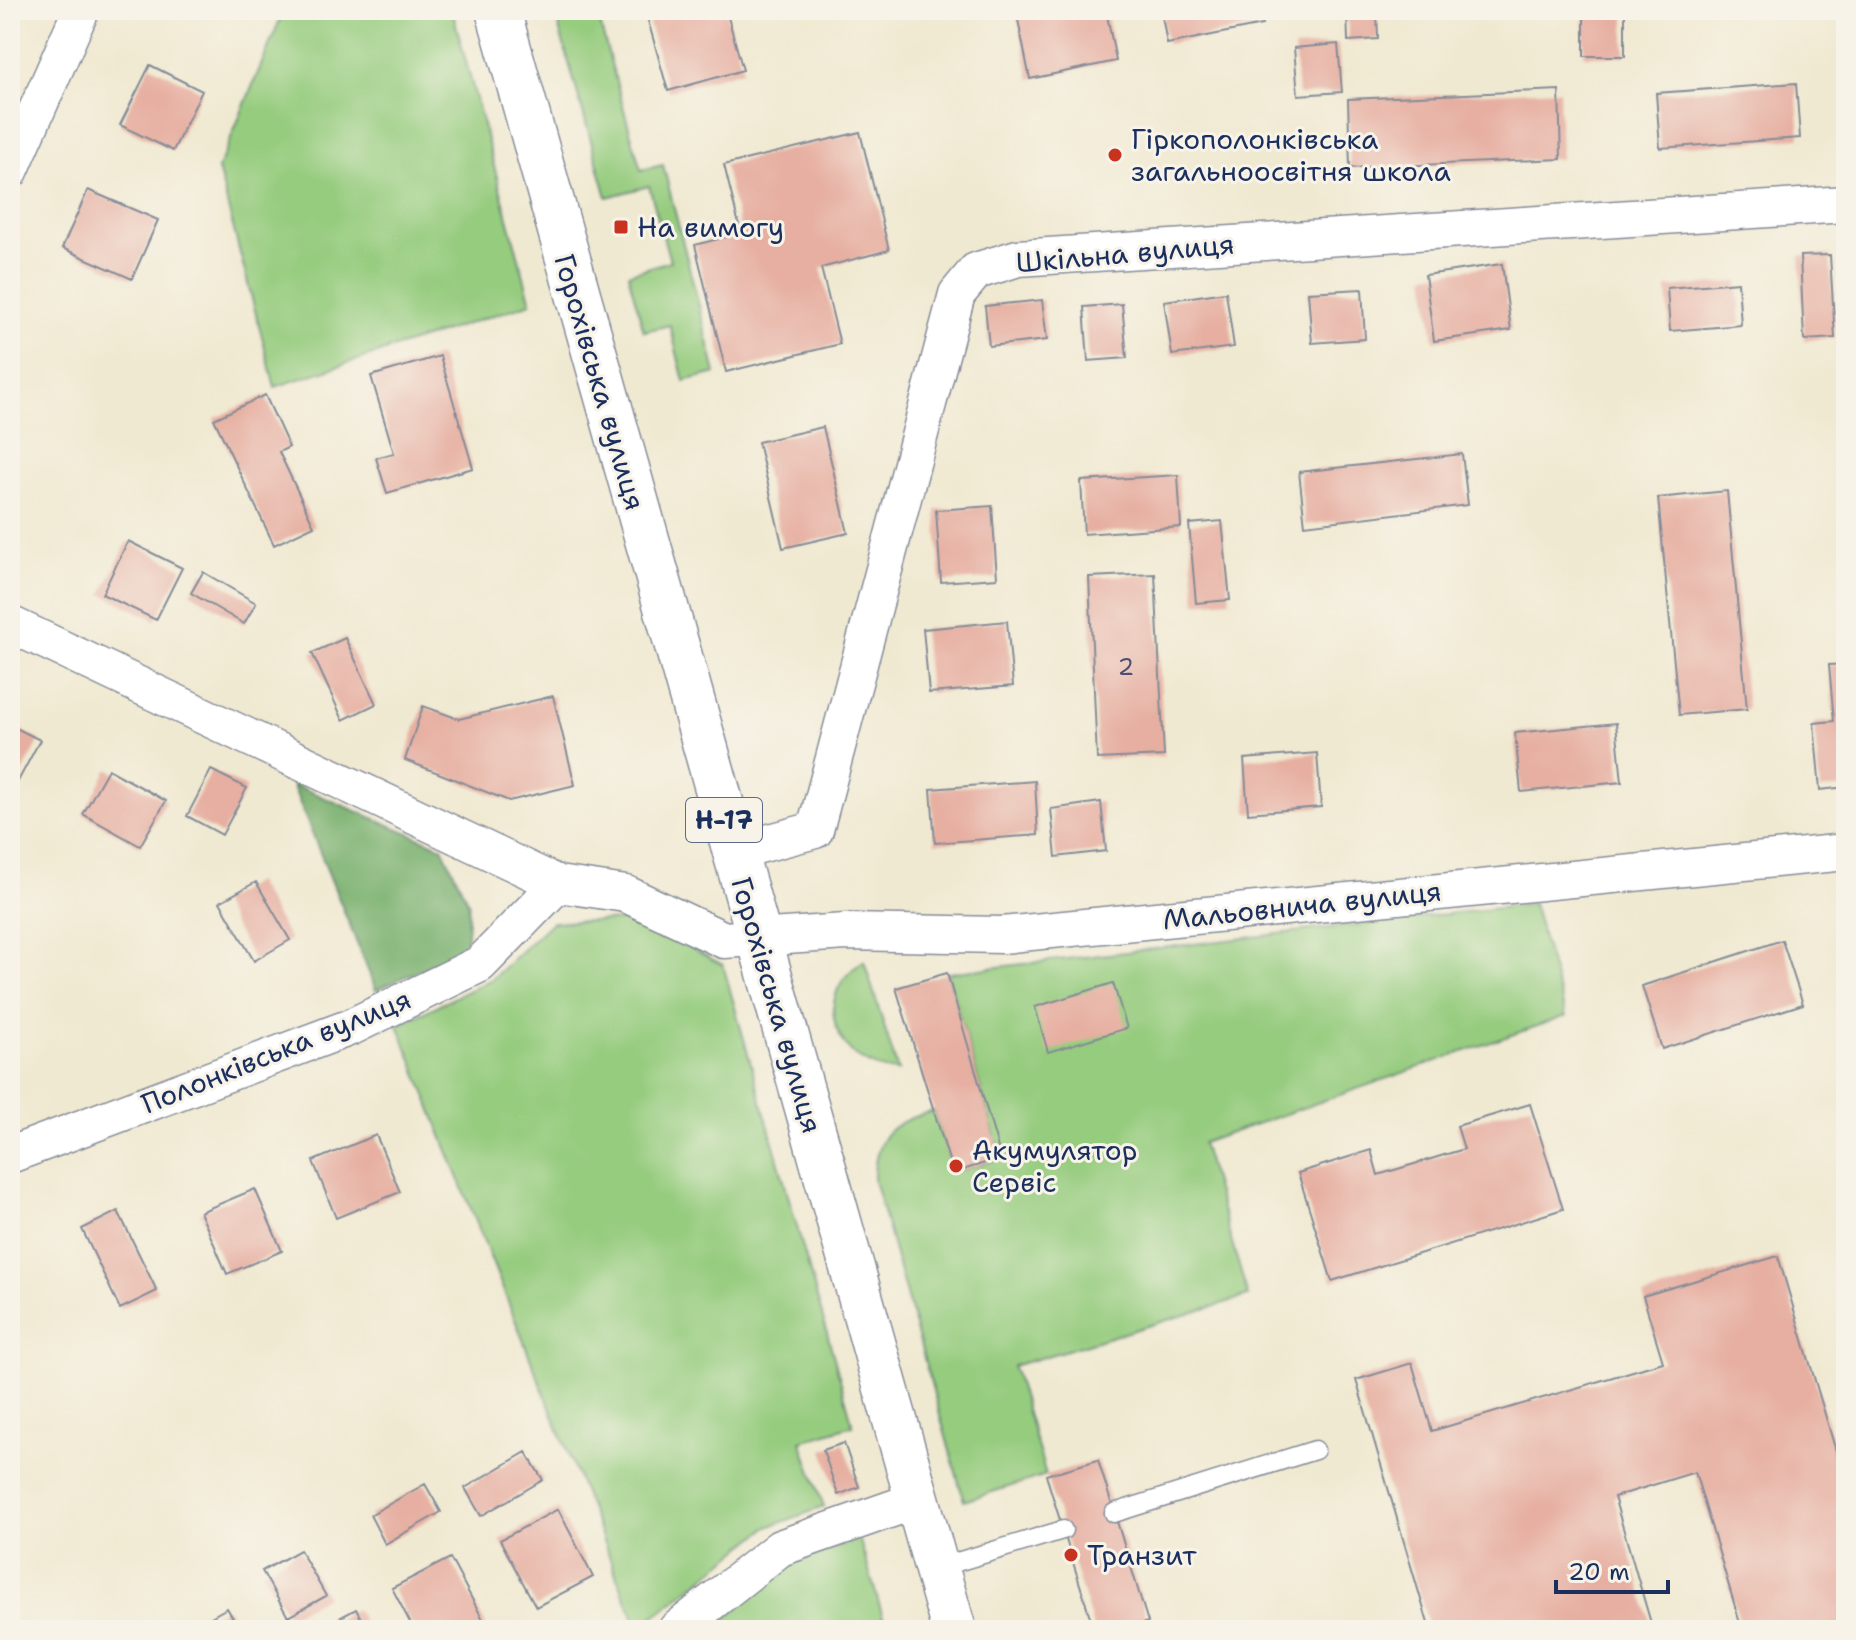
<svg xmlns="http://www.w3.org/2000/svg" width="1856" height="1640" font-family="'Shantell Sans',sans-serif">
  <rect width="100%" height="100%" fill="#f7f3e8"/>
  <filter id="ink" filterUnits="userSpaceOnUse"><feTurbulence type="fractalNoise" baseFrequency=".0125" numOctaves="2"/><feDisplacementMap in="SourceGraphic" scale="16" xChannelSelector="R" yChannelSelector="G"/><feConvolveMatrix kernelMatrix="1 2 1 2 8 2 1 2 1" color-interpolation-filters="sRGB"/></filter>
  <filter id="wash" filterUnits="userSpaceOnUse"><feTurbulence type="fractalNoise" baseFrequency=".006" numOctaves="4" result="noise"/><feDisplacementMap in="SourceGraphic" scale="32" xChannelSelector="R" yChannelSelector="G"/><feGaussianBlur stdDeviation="1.8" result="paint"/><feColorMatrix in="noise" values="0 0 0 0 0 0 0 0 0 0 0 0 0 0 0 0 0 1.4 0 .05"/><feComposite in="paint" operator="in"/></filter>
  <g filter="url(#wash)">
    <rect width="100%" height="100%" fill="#f0e9d1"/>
    <path fill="#95cc7e" stroke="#587e6e" stroke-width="2" d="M 284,10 L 452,10 L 531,303 L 275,387 L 218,169 Z
      M 554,10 L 596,10 L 641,170 L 663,165 L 716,373 L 684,381 L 670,325 L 644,331 L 628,274 L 670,261 L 649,186 L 607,197 Z
      M 1533,904 L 1566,1016 L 1202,1143 L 1248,1296 L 1013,1366 L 1046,1475 L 964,1501 L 874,1180 C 874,1135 892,1121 934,1111 L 953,1173 L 1001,1158 L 947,973 Z
      M 638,920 L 723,965 L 853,1425 L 801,1441 L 824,1507 L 768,1527 L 638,1629 L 398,1025 L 492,979 L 552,922 Z
      M 864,961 L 898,1071 C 836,1068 807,996 864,961 Z
      M 859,1538 L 887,1630 L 711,1630 L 789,1565 Z"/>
    <path fill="#78b06d" stroke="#4a7066" stroke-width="2" d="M 292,784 L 442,847 L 469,904 L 466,949 L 376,990 Z"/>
    <g id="blocks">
      <path fill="#e6afa1" d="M 645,10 L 726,10 L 743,70 L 668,91 Z
        M 1016,10 L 1106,10 L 1116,61 L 1030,79 Z
        M 1161,10 L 1259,10 L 1262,25 L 1167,44 Z
        M 1347,10 L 1377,10 L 1378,39 L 1348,41 Z
        M 1584,10 L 1625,10 L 1625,56 L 1584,56 Z
        M 1338,44 L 1342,92 L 1298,95 L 1294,48 Z
        M 150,65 L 202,91 L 173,151 L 120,125 Z
        M 1796,83 L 1800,138 L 1660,148 L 1656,93 Z
        M 1559,90 L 1561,159 L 1350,168 L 1348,99 Z
        M 860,132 L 889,250 L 821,268 L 840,344 L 726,372 L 695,245 L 741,233 L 724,165 Z
        M 88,190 L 158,220 L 132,279 L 62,248 Z
        M 1830,255 L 1835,338 L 1804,340 L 1800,256 Z
        M 1502,264 L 1511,330 L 1434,341 L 1425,275 Z
        M 1738,282 L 1741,325 L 1670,331 L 1667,288 Z
        M 1362,289 L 1365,339 L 1312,343 L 1308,292 Z
        M 1226,292 L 1234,347 L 1172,355 L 1164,301 Z
        M 1042,300 L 1047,340 L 989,346 L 985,306 Z
        M 1122,304 L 1127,358 L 1088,361 L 1084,307 Z
        M 440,356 L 473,468 L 387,493 L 376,458 L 394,453 L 371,376 Z
        M 265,395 L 289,447 L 279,452 L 314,526 L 274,545 L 214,419 Z
        M 823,427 L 848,533 L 783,548 L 758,442 Z
        M 1462,454 L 1468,505 L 1305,525 L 1299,472 Z
        M 1178,475 L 1181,527 L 1084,534 L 1081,481 Z
        M 1727,491 L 1747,709 L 1679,715 L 1658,498 Z
        M 992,506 L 997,578 L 941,582 L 936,510 Z
        M 1222,521 L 1230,600 L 1196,603 L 1189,524 Z
        M 128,541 L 182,568 L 156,620 L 102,594 Z
        M 203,572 L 256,603 L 244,624 L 191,593 Z
        M 1155,574 L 1164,756 L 1097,759 L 1089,577 Z
        M 1007,621 L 1013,686 L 929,693 L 923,629 Z
        M 345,638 L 376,704 L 343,720 L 312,653 Z
        M 1846,664 L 1846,787 L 1820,790 L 1814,723 L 1834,721 L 1829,665 Z
        M 553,696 L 575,785 L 509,801 L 405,760 L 423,706 L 459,719 Z
        M 1616,723 L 1622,782 L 1521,792 L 1515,733 Z
        M 10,725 L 40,740 L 16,785 L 10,782 Z
        M 1317,753 L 1321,807 L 1248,813 L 1244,759 Z
        M 108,769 L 166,801 L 140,846 L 83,814 Z
        M 211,770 L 247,788 L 222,835 L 187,816 Z
        M 1035,781 L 1038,835 L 935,843 L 931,789 Z
        M 1101,802 L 1106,851 L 1056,857 L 1051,809 Z
        M 256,882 L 290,940 L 254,961 L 220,902 Z
        M 1782,940 L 1803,1004 L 1662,1049 L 1642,986 Z
        M 947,973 L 1001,1158 L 953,1173 L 896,988 Z
        M 1113,983 L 1127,1028 L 1048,1052 L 1035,1007 Z
        M 1530,1104 L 1563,1209 L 1332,1281 L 1298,1173 L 1371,1150 L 1378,1175 L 1464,1149 L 1457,1126 Z
        M 376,1135 L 400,1192 L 336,1218 L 313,1161 Z
        M 255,1189 L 282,1251 L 227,1274 L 200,1212 Z
        M 118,1211 L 157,1291 L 120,1309 L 82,1229 Z
        M 1778,1256 L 1846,1485 L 1846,1630 L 1742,1630 L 1695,1472 L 1614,1497 L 1653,1630 L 1430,1630 L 1356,1380 L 1412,1363 L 1432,1431 L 1663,1362 L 1643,1296 Z
        M 844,1443 L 859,1487 L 838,1495 L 823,1450 Z
        M 526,1452 L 543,1480 L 481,1516 L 465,1488 Z
        M 1098,1460 L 1148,1622 L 1122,1630 L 1094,1630 L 1046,1475 Z
        M 425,1484 L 441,1512 L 385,1544 L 370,1515 Z
        M 558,1509 L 593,1577 L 536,1607 L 500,1540 Z
        M 300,1550 L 326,1596 L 288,1617 L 262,1571 Z
        M 450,1558 L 486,1625 L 477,1630 L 414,1630 L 392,1588 Z
        M 227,1608 L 240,1630 L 188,1630 Z
        M 356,1609 L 367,1630 L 317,1630 Z"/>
    </g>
  </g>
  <g filter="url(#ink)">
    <use href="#blocks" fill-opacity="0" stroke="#868c98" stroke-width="2"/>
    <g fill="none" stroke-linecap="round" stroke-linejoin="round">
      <g stroke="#868c98" stroke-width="21">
        <path id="lane" d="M 1114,1513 L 1315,1450
          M 937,1568 L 1063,1530"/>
      </g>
      <g stroke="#868c98" stroke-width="39">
        <path id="street" d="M 10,171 L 81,10
          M 10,624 L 558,884 L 626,894 L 724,940 L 846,932 L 1002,935 L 1846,852
          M 733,852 L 815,830 L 957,294 L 976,271 L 1018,258 L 1846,204
          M 10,1155 L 351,1027 L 480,964 L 558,884
          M 676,1630 L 780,1548 L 917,1500"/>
      </g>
      <g stroke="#868c98" stroke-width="47">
        <path id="primary" d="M 498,10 L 954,1630"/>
      </g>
      <use href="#lane" stroke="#fff" stroke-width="18"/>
      <use href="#street" stroke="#fff" stroke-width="36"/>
      <use href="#primary" stroke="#fff" stroke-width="44"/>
    </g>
  </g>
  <g fill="#c8321e" stroke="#f7f3e8" stroke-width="3">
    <circle cx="1115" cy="155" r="8"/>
    <rect x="613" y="219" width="16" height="16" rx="4"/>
    <circle cx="956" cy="1166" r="8"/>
    <circle cx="1071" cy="1555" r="8"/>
  </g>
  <g text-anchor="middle" stroke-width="6" stroke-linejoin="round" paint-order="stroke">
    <g font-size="24" fill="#4e4f6f">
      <text x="1126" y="675">2</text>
    </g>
    <rect fill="#f7f3e8" stroke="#5d6a87" stroke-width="2" x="686" y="798" width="76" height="44" rx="6"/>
    <g font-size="26" font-weight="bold" fill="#1b2f5e">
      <text x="724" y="829">Н-17</text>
    </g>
    <g font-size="28" fill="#1b2f5e" stroke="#f7f3e8" text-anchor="start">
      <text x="1131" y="149">Гіркополонківська<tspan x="1131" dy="32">загальноосвітня школа</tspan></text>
      <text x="637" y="237">На вимогу</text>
      <text x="972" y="1160">Акумулятор<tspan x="972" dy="32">Сервіс</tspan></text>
      <text x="1087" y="1565">Транзит</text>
    </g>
    <g font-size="28" fill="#1b2f5e" stroke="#f7f3e8">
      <text transform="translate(1125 253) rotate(-5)" y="10">Шкільна вулиця</text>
      <text transform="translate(600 382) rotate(74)" y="10">Горохівська вулиця</text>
      <text transform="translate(1302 905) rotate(-6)" y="10">Мальовнича вулиця</text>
      <text transform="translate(777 1005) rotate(74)" y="10">Горохівська вулиця</text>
      <text transform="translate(276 1051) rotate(-22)" y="10">Полонківська вулиця</text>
    </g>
  </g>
  <rect width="1856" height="1640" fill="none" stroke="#f7f3e8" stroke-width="40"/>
  <path d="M1556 1580v12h112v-12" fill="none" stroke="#1b2f5e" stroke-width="4"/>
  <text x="1568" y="1580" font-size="24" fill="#1b2f5e" stroke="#f7f3e8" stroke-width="6" paint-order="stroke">20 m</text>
</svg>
